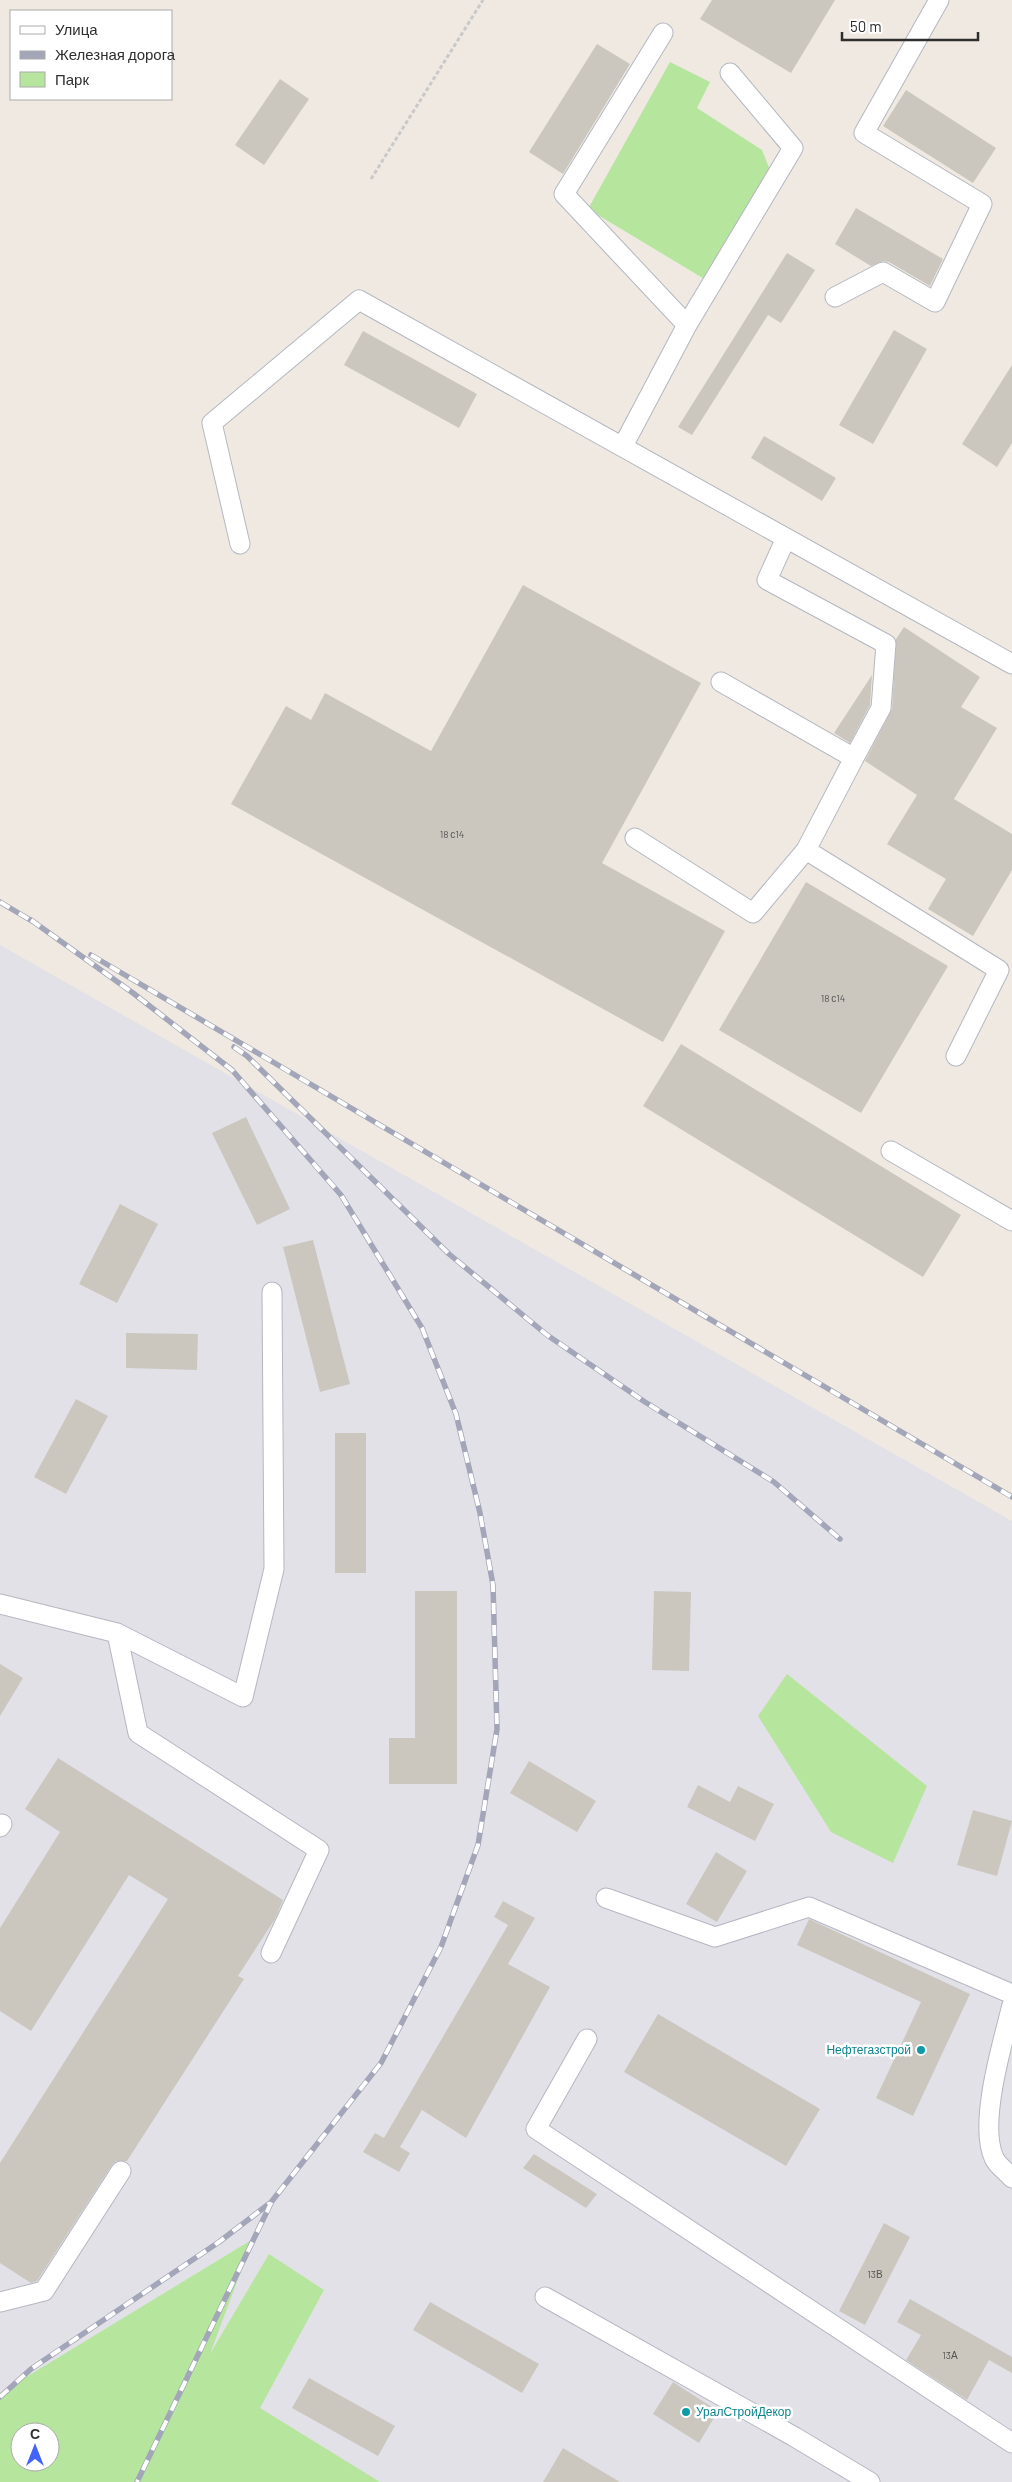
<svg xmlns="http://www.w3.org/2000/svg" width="1012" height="2482" font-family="Barlow,sans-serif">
  <rect width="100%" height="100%" fill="#efe9e1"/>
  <path fill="#e3e1e8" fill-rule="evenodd" d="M 0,945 L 1012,1521 L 1012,2482 L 0,2482 ZM 20,2432 L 50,2432 L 50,2462 L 20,2462 Z"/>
  <path fill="#b6e59e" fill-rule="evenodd" d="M 670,62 L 710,82 L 697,108 L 762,150 L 775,183 L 716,286 L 588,209 Z
    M 787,1674 L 927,1786 L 893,1863 L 831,1832 L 758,1716 Z
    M 253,2239 L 210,2354 L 269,2254 L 324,2290 L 260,2408 L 380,2482 L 0,2482 L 0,2393 ZM 20,2432 L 50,2432 L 50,2462 L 20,2462 Z"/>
  <path fill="#cbc7bf" d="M 712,0 L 835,0 L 791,73 L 700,19 Z
    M 597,44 L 630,64 L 563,174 L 529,152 Z
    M 280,79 L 309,99 L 264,165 L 235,145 Z
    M 906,90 L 996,148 L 973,183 L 883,126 Z
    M 856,208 L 943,259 L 930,286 L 889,262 L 883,261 L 871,266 L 835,244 Z
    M 787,253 L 815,270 L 781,323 L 768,315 L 692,435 L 678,427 Z
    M 894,330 L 927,349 L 873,444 L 839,425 Z
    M 363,331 L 477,394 L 459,428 L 344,365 Z
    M 1012,365 L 1012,443 L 997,467 L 962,444 Z
    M 764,436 L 836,478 L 822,501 L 751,458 Z
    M 523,585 L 701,683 L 602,863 L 725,931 L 663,1042 L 231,804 L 286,706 L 311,720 L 325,693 L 431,751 Z
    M 904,627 L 980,677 L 961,707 L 997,728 L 954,799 L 1012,834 L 1012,870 L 973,936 L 928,909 L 946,879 L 887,844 L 917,795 L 865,761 L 892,709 L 896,639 Z
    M 872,675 L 870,705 L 850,743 L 834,733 Z
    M 806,882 L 948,966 L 861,1113 L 719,1030 Z
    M 681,1044 L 961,1215 L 923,1277 L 643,1106 Z
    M 246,1117 L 290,1209 L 257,1225 L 212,1133 Z
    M 120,1204 L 158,1224 L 117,1303 L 79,1284 Z
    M 313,1240 L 350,1384 L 320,1392 L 283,1247 Z
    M 126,1333 L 198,1334 L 197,1370 L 126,1368 Z
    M 76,1399 L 108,1416 L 66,1494 L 34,1477 Z
    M 335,1433 L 366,1433 L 366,1573 L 335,1573 Z
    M 415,1591 L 457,1591 L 457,1784 L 389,1784 L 389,1738 L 415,1738 Z
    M 654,1591 L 691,1592 L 689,1671 L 652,1670 Z
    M 0,1664 L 23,1678 L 0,1716 Z
    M 58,1758 L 283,1900 L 275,1919 L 238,1976 L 244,1979 L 127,2161 L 116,2161 L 112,2165 L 37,2281 L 31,2283 L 0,2263 L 0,2163 L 168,1899 L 129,1875 L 31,2031 L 0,2011 L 0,1928 L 60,1832 L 25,1809 Z
    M 529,1761 L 596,1801 L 577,1832 L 510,1793 Z
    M 698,1785 L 730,1802 L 738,1786 L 774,1804 L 755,1841 L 687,1807 Z
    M 973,1810 L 1012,1821 L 997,1876 L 957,1865 Z
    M 716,1852 L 747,1871 L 717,1922 L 686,1904 Z
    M 503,1901 L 535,1918 L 508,1964 L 550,1987 L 466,2138 L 422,2110 L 400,2147 L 410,2153 L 399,2172 L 363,2152 L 375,2133 L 384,2138 L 508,1925 L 494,1917 Z
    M 809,1919 L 970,1994 L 913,2116 L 876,2098 L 921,2002 L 797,1945 Z
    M 658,2014 L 820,2109 L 786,2166 L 624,2072 Z
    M 534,2154 L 597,2194 L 586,2208 L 523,2168 Z
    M 884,2223 L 910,2237 L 865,2325 L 839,2311 Z
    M 910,2299 L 1012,2357 L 1012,2373 L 989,2360 L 967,2400 L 906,2360 L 921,2335 L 897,2322 Z
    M 430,2302 L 539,2364 L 522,2393 L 413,2330 Z
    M 309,2378 L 395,2426 L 378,2456 L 292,2408 Z
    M 673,2382 L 718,2411 L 699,2443 L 653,2414 Z
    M 563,2448 L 620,2482 L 543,2482 Z"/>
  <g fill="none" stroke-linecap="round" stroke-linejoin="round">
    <g stroke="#b4b7c1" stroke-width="21">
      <path id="minor" d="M 835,297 L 883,272 L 935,302 L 982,204 L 864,133 L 939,0
        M 687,325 L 793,148 L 730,73
        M 623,446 L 687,325 L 564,194 L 663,33
        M 240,544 L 212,423 L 359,300 L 1012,664
        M 721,682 L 854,758 L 881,708 L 886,644 L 767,580 L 786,538
        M 854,758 L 806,850 L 999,970 L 956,1056
        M 635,838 L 753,913 L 806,850
        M 891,1151 L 1012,1221
        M 0,1604 L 117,1633 L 243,1697 L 274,1569 L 272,1292
        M 117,1633 L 138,1733 L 319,1850 L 271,1953
        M 0,1827 L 2,1824
        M 606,1898 L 715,1937 L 809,1907 L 1012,1994
        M 1012,2005 C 1003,2042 978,2123 994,2158 C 997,2165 1007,2172 1012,2178
        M 587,2039 L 536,2129 L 1012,2443
        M 545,2297 L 793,2436 L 870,2482
        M 0,2302 L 44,2291 L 121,2171"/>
    </g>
    <path stroke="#c9c9c9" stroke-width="3" stroke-dasharray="4 2.5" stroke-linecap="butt" d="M 371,179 L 483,0"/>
    <use href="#minor" stroke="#fff" stroke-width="19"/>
    <g stroke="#a3a6b8" stroke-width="5.5">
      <path id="rail" d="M 0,902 L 37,924
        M 31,920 L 133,993 L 232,1070 L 341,1195 L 422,1328 L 456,1414 L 480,1513 L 493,1585 L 497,1729 L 478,1845 L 441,1947 L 381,2063 L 272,2201 L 137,2482
        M 91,955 L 1012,1497
        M 234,1047 L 247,1056 L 449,1254 L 547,1335 L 645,1402 L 774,1482 L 840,1539
        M 0,2397 L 31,2369 L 219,2242 L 270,2203"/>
    </g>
    <use href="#rail" stroke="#fff" stroke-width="4" stroke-dasharray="11" stroke-linecap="butt"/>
  </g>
  <g fill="#0f9aa8" stroke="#fff" stroke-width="2">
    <circle cx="921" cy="2050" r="5"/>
    <circle cx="686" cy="2412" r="5"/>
  </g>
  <g text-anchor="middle" stroke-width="5" stroke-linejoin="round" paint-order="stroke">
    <g font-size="10" fill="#555452">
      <text x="452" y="838">18 с14</text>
      <text x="833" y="1002">18 с14</text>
      <text x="875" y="2278">13В</text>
      <text x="950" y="2359">13А</text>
    </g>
    <g font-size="12" fill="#0d838f" stroke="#fff" text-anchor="end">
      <text x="911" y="2054">Нефтегазстрой</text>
      <text x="696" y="2416" text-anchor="start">УралСтройДекор</text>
    </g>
  </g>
  <rect x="10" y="10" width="162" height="90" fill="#ffffff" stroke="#ababab"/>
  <rect x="20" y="26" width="25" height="8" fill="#ffffff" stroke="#ababab"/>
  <text x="55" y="35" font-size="15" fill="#2e2e2e">Улица</text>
  <rect x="20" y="51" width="25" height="8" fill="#a3a6b8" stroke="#ababab"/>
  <text x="55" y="60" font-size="15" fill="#2e2e2e">Железная дорога</text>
  <rect x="20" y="72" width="25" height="15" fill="#b6e59e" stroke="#ababab"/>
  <text x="55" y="85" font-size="15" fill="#2e2e2e">Парк</text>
  <g transform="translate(35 2447)"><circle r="24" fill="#ffffff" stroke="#ababab"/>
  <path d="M0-4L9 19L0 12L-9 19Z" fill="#4264fb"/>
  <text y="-8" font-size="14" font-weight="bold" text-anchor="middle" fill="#2e2e2e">С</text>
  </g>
  <path d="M842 32v8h136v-8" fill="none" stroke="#2e2e2e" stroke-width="2.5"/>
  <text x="850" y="32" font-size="15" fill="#2e2e2e" stroke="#ffffff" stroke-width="4" paint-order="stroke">50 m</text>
</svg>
